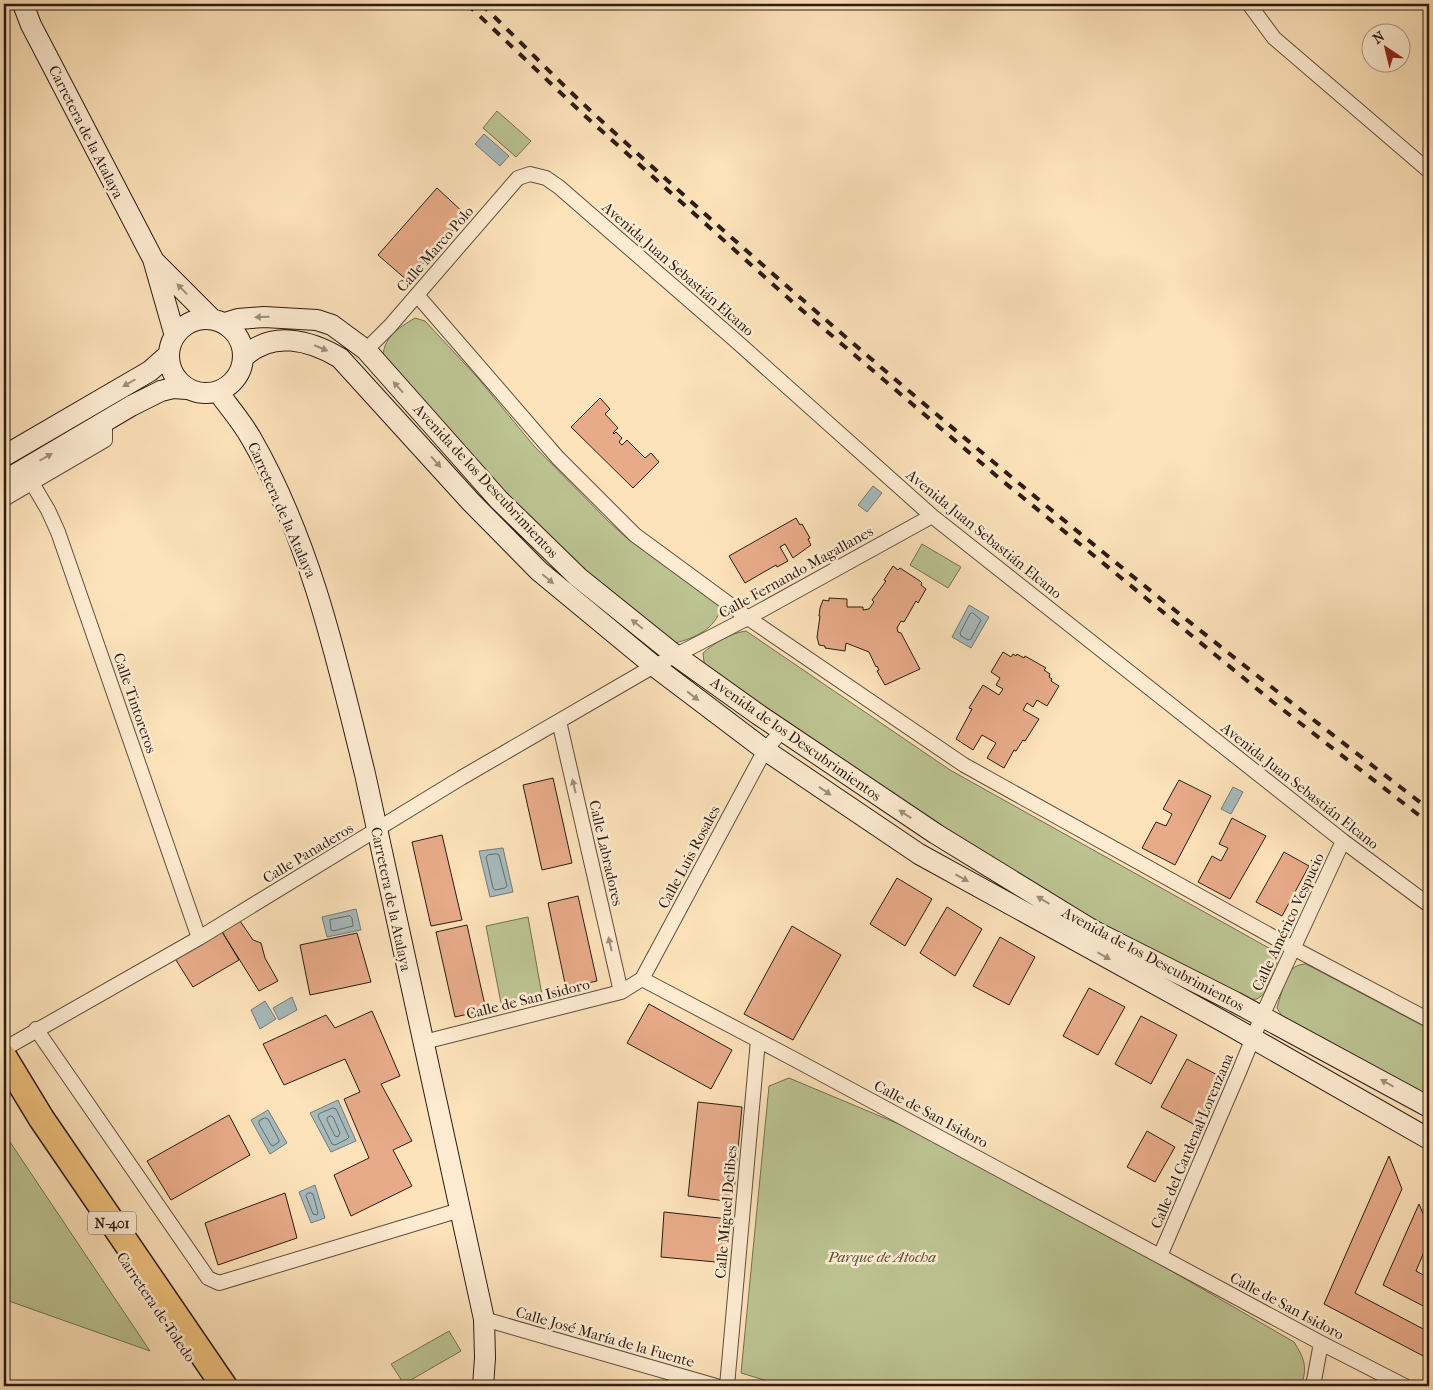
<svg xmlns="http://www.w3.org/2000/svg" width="1433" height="1390" font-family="'IM FELL French Canon',serif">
  <rect width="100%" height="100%" fill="#fde2ba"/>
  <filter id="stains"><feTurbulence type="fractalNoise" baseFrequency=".004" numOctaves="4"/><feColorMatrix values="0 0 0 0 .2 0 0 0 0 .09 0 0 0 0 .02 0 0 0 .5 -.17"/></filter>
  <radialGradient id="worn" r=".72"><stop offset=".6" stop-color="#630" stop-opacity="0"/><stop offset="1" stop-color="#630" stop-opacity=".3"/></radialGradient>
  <path fill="#bcc492" stroke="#747054" d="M 497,111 L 531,141 L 516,157 L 483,128 Z
    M 415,318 L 425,321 L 477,377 L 534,446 L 609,522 L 628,539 L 716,601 L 721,608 C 715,629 695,638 675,643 L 589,578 L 525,516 L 383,360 C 382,338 398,328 415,318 Z
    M 922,544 L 961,567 L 948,588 L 910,565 Z
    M 746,631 L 950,770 L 1276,952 L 1279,957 L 1264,994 L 1257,999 L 1246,1000 L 1087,915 L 942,830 L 708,669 L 704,662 L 703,653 C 714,643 731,633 746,631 Z
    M 528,917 L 542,995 L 501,1003 L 486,926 Z
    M 1306,964 L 1429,1029 L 1429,1099 L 1285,1021 L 1277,1008 C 1279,1000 1286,976 1291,970 C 1295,966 1301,964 1306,964 Z
    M 789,1078 L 968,1153 L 1294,1342 C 1304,1358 1308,1367 1301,1386 L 784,1386 L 741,1373 L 769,1086 Z
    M 4,1133 L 150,1351 L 6,1300 L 4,1296 Z
    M 449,1331 L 461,1351 L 404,1384 L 391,1364 Z"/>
  <path fill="#a6babc" stroke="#757a79" d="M 484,134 L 509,156 L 500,166 L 475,144 Z
    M 873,486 L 882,493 L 867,512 L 858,505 Z
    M 969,605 L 989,617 L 971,648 L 952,637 Z
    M 1233,787 L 1243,792 L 1231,814 L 1221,809 Z
    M 503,848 L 513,892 L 490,897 L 479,851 Z
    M 356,909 L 361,930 L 327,937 L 322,917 Z
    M 292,997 L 297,1010 L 279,1020 L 273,1008 Z
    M 265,1001 L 276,1019 L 260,1029 L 251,1010 Z
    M 338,1100 L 356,1141 L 331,1152 L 310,1113 Z
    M 268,1110 L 287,1143 L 270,1154 L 251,1120 Z
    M 315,1185 L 325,1218 L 311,1223 L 299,1192 Z"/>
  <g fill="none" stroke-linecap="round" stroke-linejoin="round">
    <path stroke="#696a68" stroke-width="1" d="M 973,613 L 981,620 L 971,639 L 968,640 L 961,636 L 960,633 L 970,614 Z
      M 497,854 L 499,855 L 507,886 L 505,888 L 495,890 L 493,888 L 486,857 L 488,855 Z
      M 350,916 L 352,918 L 353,926 L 333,931 L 331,930 L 330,920 Z
      M 333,1108 L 336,1109 L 349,1137 L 347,1139 L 335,1145 L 332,1144 L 318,1116 L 319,1114 Z
      M 331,1116 L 333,1117 L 340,1133 L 338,1137 L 335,1136 L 327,1120 L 327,1118 Z
      M 265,1118 L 268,1119 L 279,1140 L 279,1142 L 273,1146 L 271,1145 L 259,1124 L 259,1121 Z
      M 308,1193 L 311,1193 L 313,1194 L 318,1213 L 317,1215 L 313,1214 L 306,1196 Z"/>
  </g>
  <path fill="#e8ab89" stroke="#2c1b15" d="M 437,188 L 466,215 L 408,281 L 378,255 Z
    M 600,398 L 610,409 L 605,414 L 618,428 L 613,433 L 614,434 L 616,432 L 622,438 L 619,442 L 622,445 L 627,440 L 645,458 L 651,453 L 659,462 L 633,488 L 571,427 Z
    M 796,518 L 800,525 L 802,524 L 810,538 L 808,539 L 811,545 L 793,558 L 785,544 L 780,547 L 788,561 L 777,567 L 776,565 L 745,583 L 729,556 Z
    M 893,566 L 898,570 L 900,568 L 920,581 L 922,583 L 921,585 L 926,589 L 918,603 L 916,601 L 904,622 L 901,621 L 897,628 L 898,632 L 901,633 L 920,669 L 885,685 L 877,671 L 879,670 L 877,666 L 876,667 L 869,652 L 846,643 L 845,651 L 825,648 L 825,646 L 819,645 L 817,637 L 820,616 L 819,616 L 820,608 L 823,600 L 829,601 L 829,598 L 847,599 L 847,607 L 863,607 L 863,610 L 869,609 L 874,602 L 872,600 L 886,581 L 884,580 Z
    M 1003,652 L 1011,657 L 1013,654 L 1016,656 L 1017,654 L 1024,658 L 1025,656 L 1046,668 L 1044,670 L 1050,674 L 1049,677 L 1052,679 L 1051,681 L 1059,686 L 1047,706 L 1037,700 L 1033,707 L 1027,703 L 1023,710 L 1039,719 L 1025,741 L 1023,740 L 1016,751 L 1014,750 L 1004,768 L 987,758 L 996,743 L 982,735 L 973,750 L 956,739 L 972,709 L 969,708 L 983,685 L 999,695 L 1003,689 L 996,685 L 1000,678 L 991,672 Z
    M 553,778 L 572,863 L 542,870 L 523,785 Z
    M 1179,780 L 1211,796 L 1175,865 L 1142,848 L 1156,822 L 1166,826 L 1172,814 L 1163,809 Z
    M 1232,818 L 1266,836 L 1230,899 L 1198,882 L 1212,856 L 1221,861 L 1228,848 L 1219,844 Z
    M 442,835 L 462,920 L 431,926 L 412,842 Z
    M 1284,852 L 1309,866 L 1282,916 L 1256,902 Z
    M 897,878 L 932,899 L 905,946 L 870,924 Z
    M 578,896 L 597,981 L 566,988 L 548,903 Z
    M 947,907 L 982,929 L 955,976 L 920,953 Z
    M 240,921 L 253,940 L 261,943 L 265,958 L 278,981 L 259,991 L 221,930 Z
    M 467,925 L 486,1010 L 455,1017 L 436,932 Z
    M 792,926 L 841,955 L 793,1040 L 744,1014 Z
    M 221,930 L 239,960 L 193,987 L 174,957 Z
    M 357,933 L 371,982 L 310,995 L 300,945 Z
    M 1000,937 L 1035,957 L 1009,1005 L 973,986 Z
    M 1089,988 L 1125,1007 L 1098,1055 L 1063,1036 Z
    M 649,1004 L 732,1050 L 711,1089 L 627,1043 Z
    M 372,1011 L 400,1076 L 381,1084 L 412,1141 L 393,1150 L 412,1186 L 351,1216 L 334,1175 L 369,1158 L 344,1099 L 360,1092 L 345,1059 L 284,1085 L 263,1044 L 326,1015 L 335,1028 Z
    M 1141,1016 L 1177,1035 L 1151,1084 L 1115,1064 Z
    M 1187,1059 L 1223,1078 L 1197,1126 L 1161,1107 Z
    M 698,1102 L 742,1107 L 733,1202 L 688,1196 Z
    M 229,1115 L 250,1155 L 171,1200 L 147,1161 Z
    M 1147,1131 L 1175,1147 L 1155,1182 L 1127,1167 Z
    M 1389,1156 L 1402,1189 L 1355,1293 L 1429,1332 L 1429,1359 L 1324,1304 Z
    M 285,1193 L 297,1238 L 218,1265 L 205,1223 Z
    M 1419,1204 L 1429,1228 L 1429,1240 L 1416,1271 L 1429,1278 L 1429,1309 L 1383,1285 Z
    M 664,1212 L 729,1219 L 727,1263 L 661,1257 Z"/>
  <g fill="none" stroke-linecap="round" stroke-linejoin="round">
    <g stroke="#604d3e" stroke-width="16">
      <path id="street" d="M 1249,4 L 1274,38 L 1429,171
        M 417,295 L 558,458 L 635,535 L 748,618 L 964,765 L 1293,948 L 1429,1020
        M 366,350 L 390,326 L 518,178 L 530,174 L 546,178 L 559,187 L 735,340 L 932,516 L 1343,841 L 1429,905
        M 32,483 L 48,510 L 58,532 L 199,938
        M 4,499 L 105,440 L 105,423
        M 559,721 L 621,992
        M 642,979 L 765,750 L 782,731
        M 36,1029 L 208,1278 L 219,1283 L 460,1210
        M 424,1042 L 621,992 L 642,979 L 792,1058 L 1321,1343 L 1405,1386
        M 4,1049 L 199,938 L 461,778 L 647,670 L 742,621 L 932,516
        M 1160,1256 L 1239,1072 L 1262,1016 L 1343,841
        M 484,1319 L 716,1386
        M 727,1386 L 758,1040
        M 1313,1386 L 1321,1343"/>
    </g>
    <g stroke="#2c1b15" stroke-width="22">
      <path id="secondary" d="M 23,4 L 31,25 L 153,259 L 175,336
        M 154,261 L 212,319
        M169 356a37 37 0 1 1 74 0a37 37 0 1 1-74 0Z
        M 225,323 L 238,319 L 264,317 L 317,320 L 332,325 L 366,350 L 499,500 L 578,577 L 675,655 L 759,715 L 936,834 L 1094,931 L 1235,1002 L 1429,1107
        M 244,357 C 272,330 310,340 340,358 L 471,502 L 539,571 L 654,666 L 765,750 L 919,854 L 1224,1022 L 1429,1139
        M 218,392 C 229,407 242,422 251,438 C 311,542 337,660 365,774 L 484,1319 L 485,1358 L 483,1386
        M 4,456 L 150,371 L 168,355
        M 4,481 L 131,406 L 161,391 L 173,388 L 187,389"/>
    </g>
    <g stroke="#2c1b15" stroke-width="28">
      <path id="highway" d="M 4,1057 L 41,1118 L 224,1386"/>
    </g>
    <use href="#street" stroke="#feecd2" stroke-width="14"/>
    <use href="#secondary" stroke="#feecd2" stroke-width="20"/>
    <use href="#highway" stroke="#eec17d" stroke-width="25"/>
    <path stroke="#2c1b15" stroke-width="4" stroke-dasharray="9 9" stroke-linecap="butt" d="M 467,4 L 584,115 L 796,305 L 999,478 L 1273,702 L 1429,823
      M 481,4 C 519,40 555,78 593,113 C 861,358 1141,589 1429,809"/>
  </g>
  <defs><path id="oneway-solid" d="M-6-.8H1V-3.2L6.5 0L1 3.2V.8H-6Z" transform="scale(1.25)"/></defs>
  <g fill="#a08e7d">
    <use href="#oneway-solid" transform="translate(182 289) rotate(-134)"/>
    <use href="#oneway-solid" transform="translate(262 317) rotate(178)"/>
    <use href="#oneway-solid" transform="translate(321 348) rotate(23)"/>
    <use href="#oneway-solid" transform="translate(129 383) rotate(150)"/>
    <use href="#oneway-solid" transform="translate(398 387) rotate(-132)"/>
    <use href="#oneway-solid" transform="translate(46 457) rotate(-30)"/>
    <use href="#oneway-solid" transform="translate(436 462) rotate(48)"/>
    <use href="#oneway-solid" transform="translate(548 579) rotate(40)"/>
    <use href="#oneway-solid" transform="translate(637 624) rotate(-141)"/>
    <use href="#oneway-solid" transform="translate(693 696) rotate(38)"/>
    <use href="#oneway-solid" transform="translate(574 786) rotate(-103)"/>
    <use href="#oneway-solid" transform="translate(825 791) rotate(34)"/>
    <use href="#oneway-solid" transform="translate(905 814) rotate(-147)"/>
    <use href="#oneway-solid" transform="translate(962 878) rotate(29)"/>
    <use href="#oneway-solid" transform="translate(1043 900) rotate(-149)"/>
    <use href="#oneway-solid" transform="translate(610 944) rotate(-103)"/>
    <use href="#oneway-solid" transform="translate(1104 956) rotate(29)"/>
    <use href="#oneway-solid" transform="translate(1387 1083) rotate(-151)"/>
  </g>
  <g text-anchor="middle" stroke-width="5" stroke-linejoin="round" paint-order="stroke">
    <rect fill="#feecd2" stroke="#6b5a4e" stroke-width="1" x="88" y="1211.5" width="48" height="23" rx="4"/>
    <g font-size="14" font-weight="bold" fill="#2c1b15">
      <text x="112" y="1228">N-401</text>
    </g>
    <g font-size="15" fill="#2c1b15" stroke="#feecd2">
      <text transform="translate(86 132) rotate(63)" y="5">Carretera de la Atalaya</text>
      <text transform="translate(435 249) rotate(-49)" y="5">Calle Marco Polo</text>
      <text transform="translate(678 269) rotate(41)" y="5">Avenida Juan Sebastián Elcano</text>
      <text transform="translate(486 481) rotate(47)" y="5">Avenida de los Descubrimientos</text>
      <text transform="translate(282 510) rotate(66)" y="5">Carretera de la Atalaya</text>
      <text transform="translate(984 534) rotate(39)" y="5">Avenida Juan Sebastián Elcano</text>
      <text transform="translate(796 572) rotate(-29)" y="5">Calle Fernando Magallanes</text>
      <text transform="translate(135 703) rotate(71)" y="5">Calle Tintoreros</text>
      <text transform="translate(796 739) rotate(35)" y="5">Avenida de los Descubrimientos</text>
      <text transform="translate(1300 786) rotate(38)" y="5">Avenida Juan Sebastián Elcano</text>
      <text transform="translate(308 853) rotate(-31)" y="5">Calle Panaderos</text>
      <text transform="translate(606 853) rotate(77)" y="5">Calle Labradores</text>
      <text transform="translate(689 857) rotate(-62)" y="5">Calle Luis Rosales</text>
      <text transform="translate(391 899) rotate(78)" y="5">Carretera de la Atalaya</text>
      <text transform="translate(1288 922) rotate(-65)" y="5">Calle Américo Vespucio</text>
      <text transform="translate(1153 959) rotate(28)" y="5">Avenida de los Descubrimientos</text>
      <text transform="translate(528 999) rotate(-14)" y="5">Calle de San Isidoro</text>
      <text transform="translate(931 1114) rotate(28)" y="5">Calle de San Isidoro</text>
      <text transform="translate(1192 1141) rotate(-67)" y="5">Calle del Cardenal Lorenzana</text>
      <text transform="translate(726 1212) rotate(-85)" y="5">Calle Miguel Delibes</text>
      <text transform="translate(1287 1306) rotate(28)" y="5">Calle de San Isidoro</text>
      <text transform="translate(156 1307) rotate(56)" y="5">Carretera de Toledo</text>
      <text transform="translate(605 1337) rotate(16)" y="5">Calle José María de la Fuente</text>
    </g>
    <g font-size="15" font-style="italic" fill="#574e3a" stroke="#feecd2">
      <text x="882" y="1262">Parque de Atocha</text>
    </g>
  </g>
  <rect width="1433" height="1390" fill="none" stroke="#fde2ba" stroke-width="20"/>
  <rect x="5" y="5" width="1423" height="1380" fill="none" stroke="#2c1b15" stroke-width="2.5"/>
  <rect x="10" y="10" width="1413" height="1370" fill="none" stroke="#2c1b15"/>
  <g transform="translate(1386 48) rotate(325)"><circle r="24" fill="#feecd2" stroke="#aa9886"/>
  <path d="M0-4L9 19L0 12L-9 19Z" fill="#8f2418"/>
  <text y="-8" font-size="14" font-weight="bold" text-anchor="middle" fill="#2c1b15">N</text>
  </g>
  <rect width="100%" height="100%" filter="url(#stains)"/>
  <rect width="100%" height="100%" fill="url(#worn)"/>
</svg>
